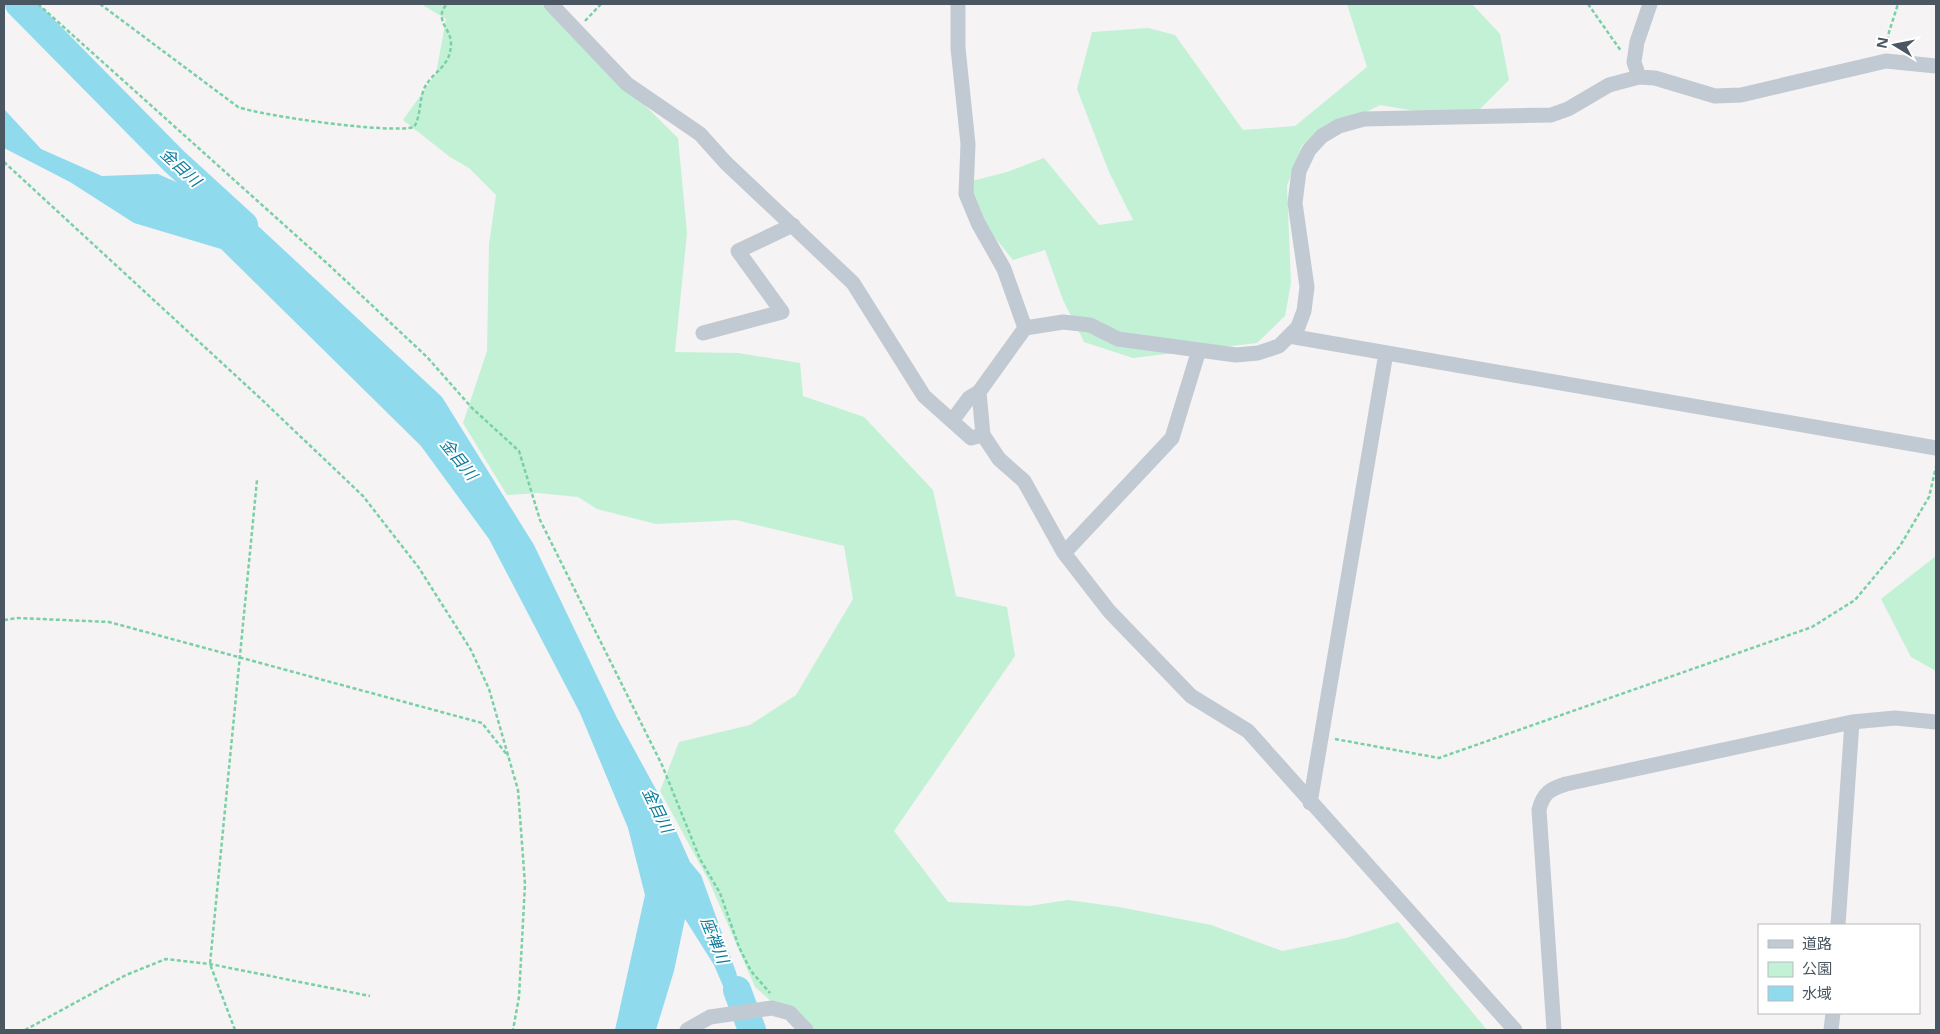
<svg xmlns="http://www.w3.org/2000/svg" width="1940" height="1034" font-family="'Noto Sans','Noto Sans JP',sans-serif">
  <rect width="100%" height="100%" fill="#f5f3f3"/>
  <path fill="#c3f1d5" d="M 421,4 L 542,4 L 678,138 L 687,233 L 675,352 L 738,353 L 800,363 L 803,396 L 864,417 L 933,490 L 956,596 L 1007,607 L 1015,656 L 894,831 L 948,902 L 1029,906 L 1068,900 L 1119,907 L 1211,925 L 1282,951 L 1346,938 L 1398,922 L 1487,1030 L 803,1030 L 755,987 L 709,881 L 660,791 L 679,742 L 750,725 L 796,695 L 853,599 L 844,546 L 736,520 L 656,524 L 597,509 L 578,497 L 538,493 L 507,495 L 463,423 L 487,351 L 489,245 L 496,195 L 469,168 L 450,157 L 403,120 L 436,74 L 446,19 Z
    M 1347,4 L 1472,4 L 1500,34 L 1509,80 L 1469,120 L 1380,105 L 1302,145 L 1287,186 L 1291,283 L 1285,316 L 1257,343 L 1133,358 L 1084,342 L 1063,300 L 1045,250 L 1013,260 L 971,208 L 972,181 L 1007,172 L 1044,158 L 1099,225 L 1133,220 L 1109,172 L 1077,89 L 1092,32 L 1148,28 L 1175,35 L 1243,130 L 1295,126 L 1367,67 Z
    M 1936,556 L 1936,671 L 1911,657 L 1881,599 Z"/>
  <path fill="#90daee" d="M 4,109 L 41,149 L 102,176 L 158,174 L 242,211 L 442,397 L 534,545 L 617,718 L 665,806 L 690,862 L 701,875 L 736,972 L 752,1030 L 742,1030 L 714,965 L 685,919 L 674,971 L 656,1030 L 615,1030 L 645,895 L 628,828 L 580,713 L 489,539 L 421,446 L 221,249 L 134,223 L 70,182 L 4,148 Z"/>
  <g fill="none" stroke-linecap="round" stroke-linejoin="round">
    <path stroke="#90daee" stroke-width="28" d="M 19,4 L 174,161 L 244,225
      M 737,990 L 752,1030"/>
    <path stroke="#7ad0a6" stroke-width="2.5" stroke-dasharray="4 2.5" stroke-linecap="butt" d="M 38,4 L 330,266 L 427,357 L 472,408 L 519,451 L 540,520 L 662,765 L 700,859 L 720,893 L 739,947 L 751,971 L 770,993
      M 100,4 L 238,107 C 263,116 391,134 414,127 C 421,116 419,101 424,89 C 432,71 451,68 451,43 C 451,29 433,19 447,4
      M 1588,4 L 1621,51
      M 585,21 L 601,4
      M 1887,47 L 1889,32 L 1898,4
      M 4,162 L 260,398 L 363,496 L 419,568 L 471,650 L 489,689 L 518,790 L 525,884 L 519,997 L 513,1030
      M 4,620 L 18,618 L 109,622 L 482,723 L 508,756
      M 1335,739 L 1439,758 L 1812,627 L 1855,600 L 1900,546 L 1929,497 L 1936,467
      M 25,1030 L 126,975 L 166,959 L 210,964 L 370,996
      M 235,1030 L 210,964 L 257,480"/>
    <path stroke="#c1cad2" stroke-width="15" d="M 551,4 L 627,84 L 700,134 L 726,163 L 853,283 L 924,396 L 971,438 L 983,435
      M 958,4 L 958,48 L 968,144 L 966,194 L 978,223 L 1004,269 L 1025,328
      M 1639,77 L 1634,62 L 1637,42 L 1650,4
      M 703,333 L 782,312 L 738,251 L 793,225
      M 1289,336 L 1936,448
      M 952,421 L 969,398 L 979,392
      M 1064,553 L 1172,438 L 1199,350
      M 1310,803 L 1386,353
      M 1838,925 L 1852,722
      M 687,1030 L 710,1017 L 772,1008 L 790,1013 L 806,1030
      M 1515,1030 L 1248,731 L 1191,696 L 1109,611 L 1064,553 L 1024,481 L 999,459 L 983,435 L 979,392 L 1025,328 L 1063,322 L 1090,325 L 1118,339 L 1236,355 L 1258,353 L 1279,346 L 1298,327 L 1304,311 L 1307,287 L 1295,203 L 1299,171 L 1309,150 L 1322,136 L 1339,126 L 1364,119 L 1551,115 L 1568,109 L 1609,85 L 1639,77 L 1655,78 L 1715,96 L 1741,95 L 1886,61 L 1936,66
      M 1554,1030 L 1539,810 C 1543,793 1550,789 1566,784 L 1852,722 L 1895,718 L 1936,722
      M 1831,1030 L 1833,1013"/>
  </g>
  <g text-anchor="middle" stroke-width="4" stroke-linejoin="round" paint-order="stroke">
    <g font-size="16" font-style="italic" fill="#0c7c9b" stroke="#fff">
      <text transform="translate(181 167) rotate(43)" y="6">金目川</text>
      <text transform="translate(459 459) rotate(51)" y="6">金目川</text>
      <text transform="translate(658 810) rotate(64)" y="6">金目川</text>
      <text transform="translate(715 940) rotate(68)" y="6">座禅川</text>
    </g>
  </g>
  <rect width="1940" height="1034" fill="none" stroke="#4a5661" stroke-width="10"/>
  <rect x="1758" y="924" width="162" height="90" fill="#ffffff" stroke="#b7bbc0"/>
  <rect x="1768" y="940" width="25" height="8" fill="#c1cad2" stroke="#b7bbc0"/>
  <text x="1802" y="949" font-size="15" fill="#4a5661">道路</text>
  <rect x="1768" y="962" width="25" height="15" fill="#c3f1d5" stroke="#b7bbc0"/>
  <text x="1802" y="974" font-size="15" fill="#4a5661">公園</text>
  <rect x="1768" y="986" width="25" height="15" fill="#90daee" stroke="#b7bbc0"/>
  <text x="1802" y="999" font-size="15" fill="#4a5661">水域</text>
  <g transform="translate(1895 45) rotate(280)" stroke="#ffffff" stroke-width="4" paint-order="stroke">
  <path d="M0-4L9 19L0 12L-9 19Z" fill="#4a5661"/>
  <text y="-8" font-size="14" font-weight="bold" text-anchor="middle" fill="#4a5661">N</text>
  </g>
</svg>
